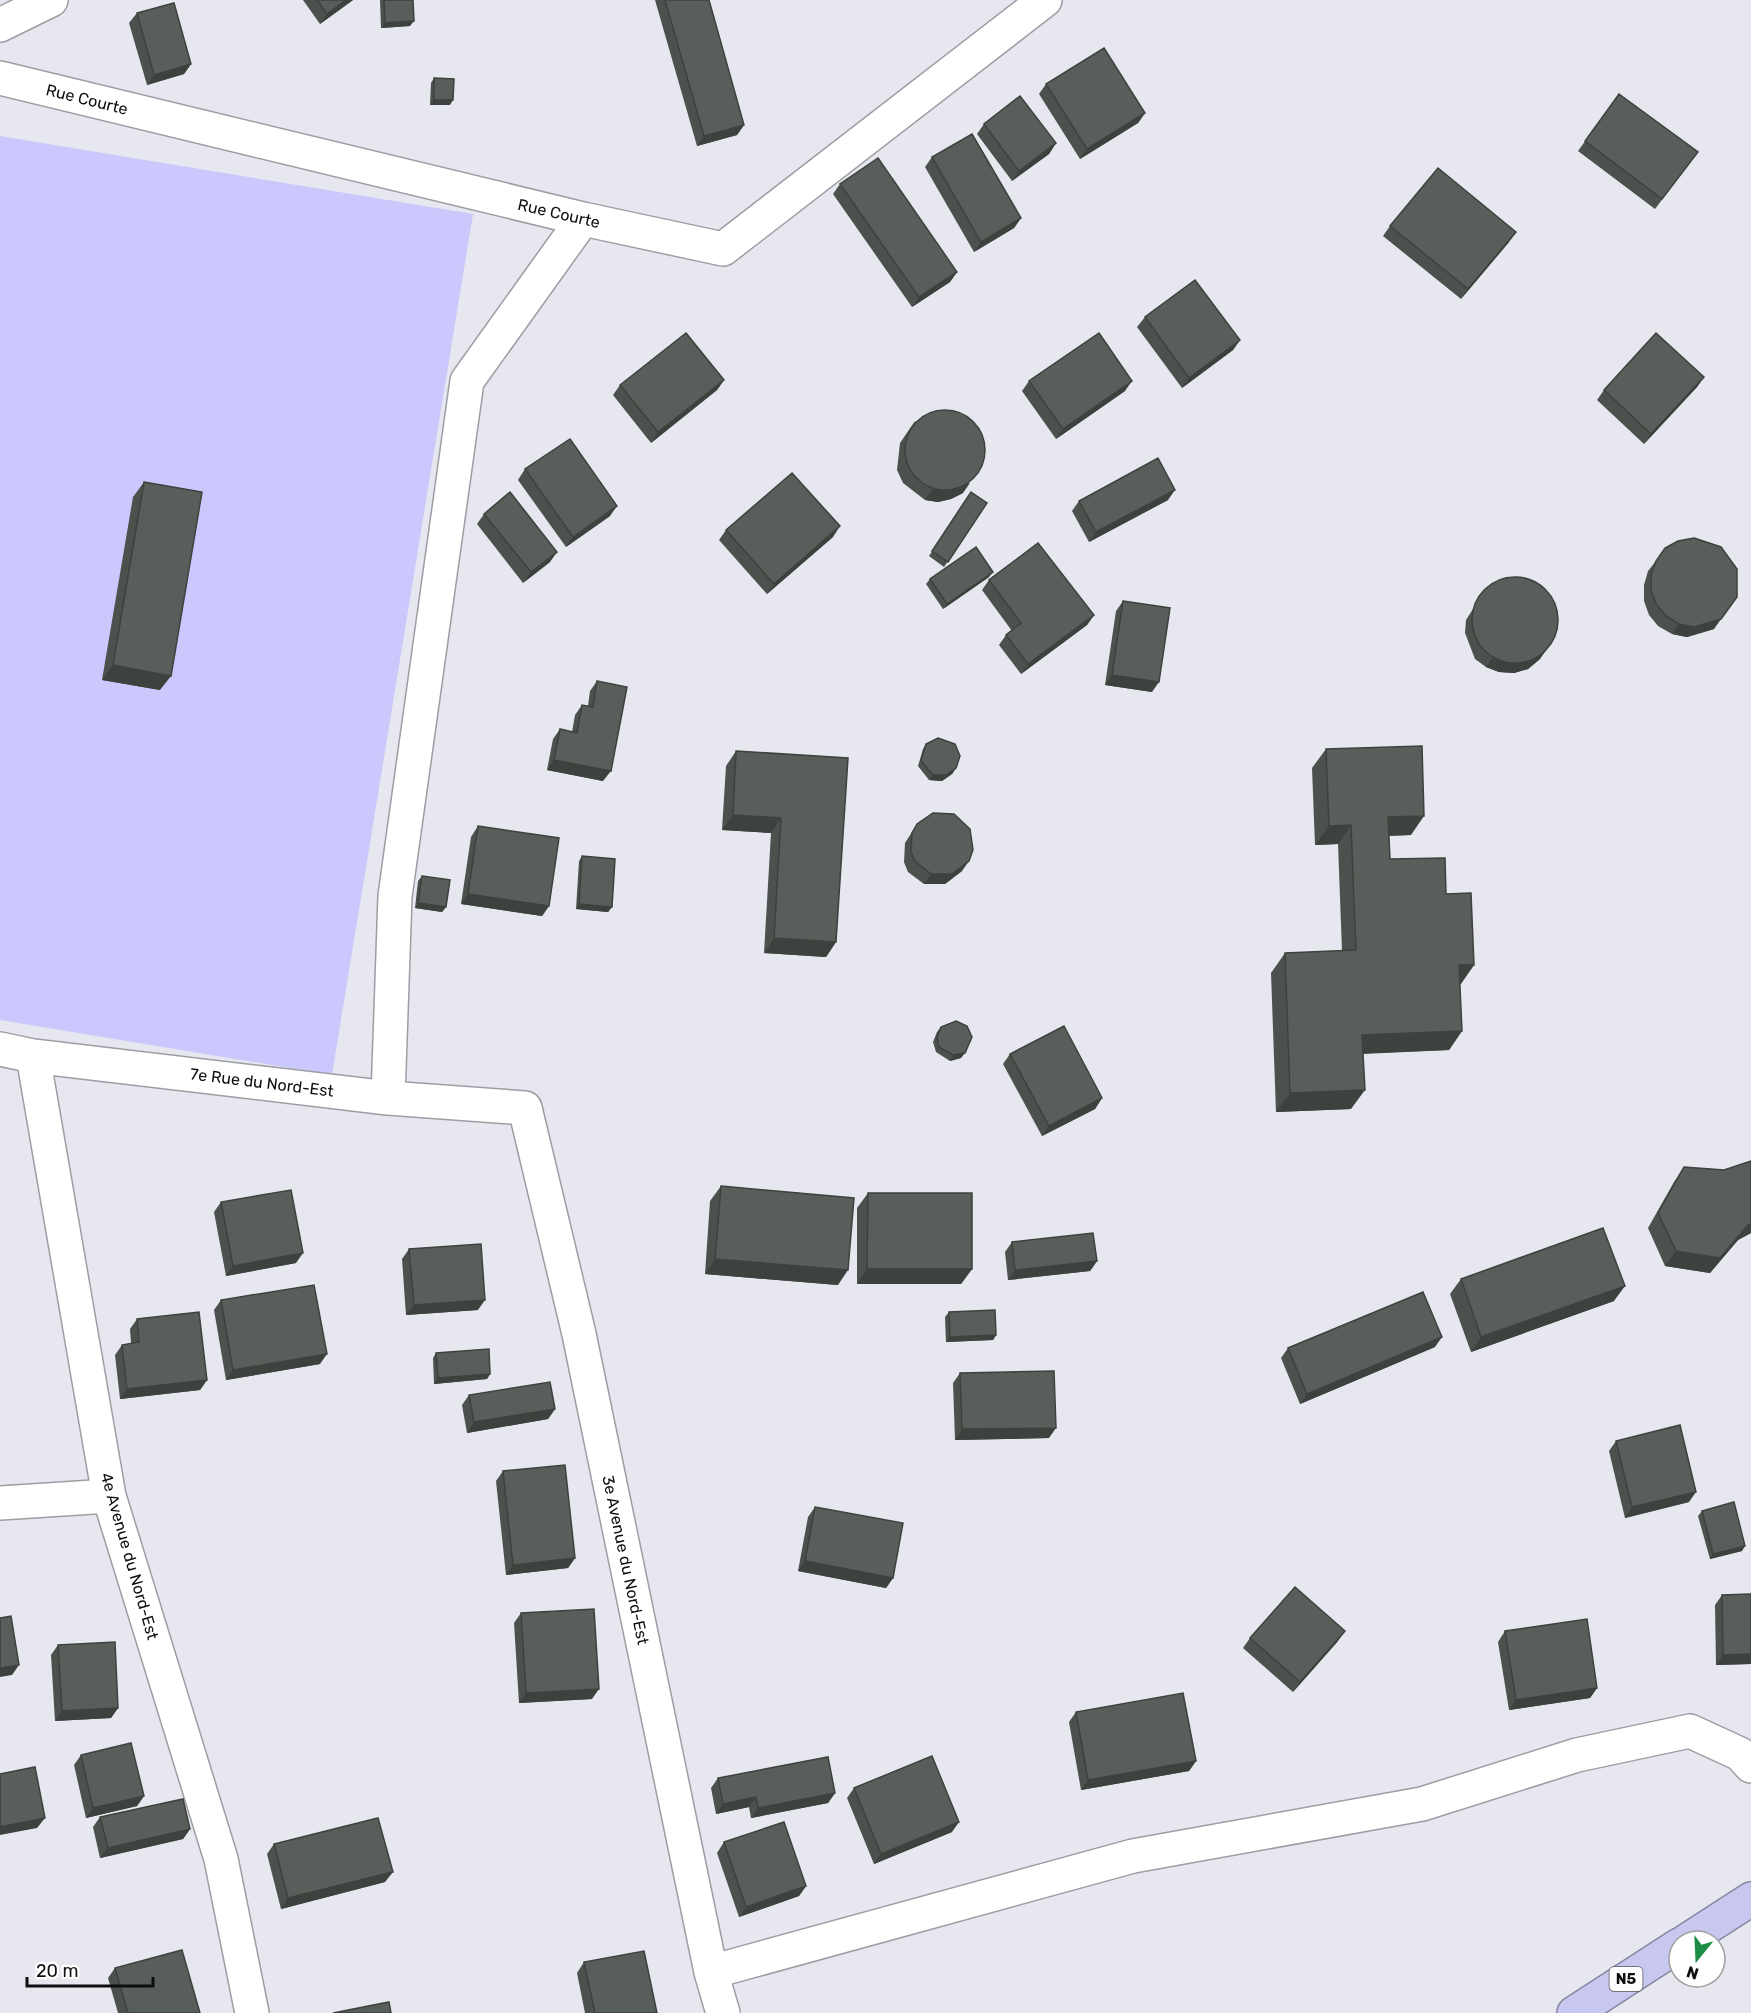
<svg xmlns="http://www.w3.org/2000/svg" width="1751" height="2013" font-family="Rubik,sans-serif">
  <rect width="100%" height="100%" fill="#e7e7ef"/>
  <path fill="#cac8fc" d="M 0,136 L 473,214 L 332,1075 L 0,1020 Z"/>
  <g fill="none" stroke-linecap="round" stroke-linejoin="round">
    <g stroke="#9d9da4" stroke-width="36">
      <path id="minor" d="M 0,25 L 51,0
        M 0,78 L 583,219 L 723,249 L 1045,0
        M 0,1049 L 33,1056 L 388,1098 L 525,1108 L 579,1334 L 711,1972 L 723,2013
        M 33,1056 L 109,1496 L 221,1859 L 252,2013
        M 388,1098 L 395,896 L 467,381 L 583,219
        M 0,1503 L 109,1496
        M 711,1972 L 1133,1856 L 1422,1804 L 1577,1755 L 1690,1731 L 1740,1754 L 1751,1766"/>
    </g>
    <g stroke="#8787a2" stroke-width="36">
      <path id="highway" d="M 1686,1941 L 1751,1899
        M 1574,2013 L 1679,1945"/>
    </g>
    <use href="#minor" stroke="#fff" stroke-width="33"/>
    <use href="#highway" stroke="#c8c7f0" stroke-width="33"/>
  </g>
  <path fill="#4c514d" d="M 303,0 L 353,0 L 320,24 Z
    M 380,0 L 413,0 L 410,26 L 381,28 Z
    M 655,0 L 709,0 L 744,125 L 737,135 L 697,146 Z
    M 137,13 L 191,64 L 184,74 L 147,85 L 129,23 Z
    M 434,78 L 450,105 L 430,105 L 431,83 Z
    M 1046,84 L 1145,113 L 1138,123 L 1080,159 L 1039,94 Z
    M 1619,94 L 1698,152 L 1655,209 L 1578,151 Z
    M 984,124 L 1056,143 L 1049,154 L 1012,181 L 977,134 Z
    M 932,157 L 1021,218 L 1014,228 L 974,252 L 925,167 Z
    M 840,184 L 957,272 L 950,282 L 912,307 L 833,194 Z
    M 1390,226 L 1509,242 L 1461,299 L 1383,236 Z
    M 1145,317 L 1240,340 L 1233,350 L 1182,388 L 1137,327 Z
    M 1704,377 L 1697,387 L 1644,444 L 1597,400 L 1604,390 Z
    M 724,380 L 717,390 L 651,443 L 613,395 L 620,385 Z
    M 1029,381 L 1125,391 L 1056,439 L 1022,391 Z
    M 915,421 L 963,493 L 951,499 L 938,502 L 925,500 L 903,483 L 897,470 L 900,443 Z
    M 525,469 L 610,516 L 566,547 L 518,480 Z
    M 144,482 L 160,690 L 102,680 L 133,497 Z
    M 971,492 L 987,503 L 944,567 L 929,556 Z
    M 1168,500 L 1089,542 L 1072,511 L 1079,501 Z
    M 484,514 L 550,562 L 523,583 L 477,524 Z
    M 726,530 L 833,537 L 767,594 L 719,540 Z
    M 1656,561 L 1714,629 L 1687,637 L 1672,634 L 1658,626 L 1649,615 L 1644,601 L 1644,585 L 1648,571 Z
    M 989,577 L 943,609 L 926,584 L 930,579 Z
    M 989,580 L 1094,615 L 1087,625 L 1021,674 L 999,645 L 1006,635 L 1012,631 L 982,590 Z
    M 1487,587 L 1540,659 L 1528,669 L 1514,673 L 1499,672 L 1486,667 L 1475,659 L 1465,633 L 1466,620 Z
    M 1123,601 L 1152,692 L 1105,685 L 1116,611 Z
    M 597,681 L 603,781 L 547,770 L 553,739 L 560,729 L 572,732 L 575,715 L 582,705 L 588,706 L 590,691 Z
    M 926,744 L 956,768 L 952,774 L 942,781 L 929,780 L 918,766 L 923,749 Z
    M 1326,749 L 1411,835 L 1389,836 L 1390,859 L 1446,894 L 1474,965 L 1460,984 L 1462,1031 L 1449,1050 L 1363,1054 L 1351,1109 L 1276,1112 L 1271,973 L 1285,953 L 1342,951 L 1338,844 L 1315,845 L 1312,768 Z
    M 736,751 L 848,758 L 836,942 L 826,957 L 764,953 L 771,833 L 722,830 L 726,766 Z
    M 917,824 L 962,871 L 945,884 L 924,884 L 908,872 L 904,862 L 905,843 Z
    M 478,826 L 549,906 L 542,916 L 461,904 L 471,837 Z
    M 582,856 L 612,907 L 608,912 L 576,909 L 579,861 Z
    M 422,876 L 446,907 L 442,912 L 415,908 L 418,881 Z
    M 941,1027 L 961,1058 L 950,1061 L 936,1052 L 933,1042 L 937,1032 Z
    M 1010,1054 L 1102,1098 L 1095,1109 L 1042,1136 L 1003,1064 Z
    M 1751,1161 L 1751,1233 L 1738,1240 L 1710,1273 L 1665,1266 L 1648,1228 L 1674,1182 L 1684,1167 L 1724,1170 Z
    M 721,1186 L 838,1285 L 705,1274 L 710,1201 Z
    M 868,1193 L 972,1269 L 961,1284 L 857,1284 L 857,1208 Z
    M 221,1202 L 296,1263 L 226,1276 L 214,1212 Z
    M 1012,1242 L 1097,1261 L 1090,1271 L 1008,1280 L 1005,1252 Z
    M 409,1249 L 478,1310 L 406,1315 L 402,1259 Z
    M 1461,1279 L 1614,1301 L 1471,1352 L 1450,1294 Z
    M 221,1300 L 320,1364 L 226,1380 L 214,1310 Z
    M 949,1312 L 996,1335 L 993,1340 L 946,1342 L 945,1317 Z
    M 137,1319 L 207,1380 L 200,1390 L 120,1399 L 115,1355 L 122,1345 L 131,1343 L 130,1329 Z
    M 1435,1347 L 1300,1404 L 1281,1358 L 1288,1348 Z
    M 436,1353 L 490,1374 L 487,1379 L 434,1384 L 433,1358 Z
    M 960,1373 L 1049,1438 L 955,1440 L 953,1383 Z
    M 469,1395 L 555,1409 L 548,1419 L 467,1433 L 462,1405 Z
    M 1616,1441 L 1689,1502 L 1625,1518 L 1609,1451 Z
    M 503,1471 L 575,1558 L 568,1568 L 506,1575 L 496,1481 Z
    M 815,1507 L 893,1578 L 886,1588 L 798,1571 L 808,1517 Z
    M 1702,1511 L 1742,1551 L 1710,1559 L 1698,1516 Z
    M 1751,1594 L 1751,1664 L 1716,1665 L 1715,1605 L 1722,1595 Z
    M 521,1613 L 592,1699 L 519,1703 L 514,1623 Z
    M 1505,1631 L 1597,1688 L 1590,1698 L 1509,1710 L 1498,1642 Z
    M 1250,1638 L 1338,1641 L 1293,1692 L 1243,1648 Z
    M 58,1645 L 118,1708 L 111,1718 L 55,1721 L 51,1655 Z
    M 1076,1712 L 1196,1761 L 1189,1771 L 1081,1790 L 1069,1722 Z
    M 81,1755 L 144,1796 L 137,1806 L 86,1818 L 74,1765 Z
    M 718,1778 L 835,1793 L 828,1803 L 751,1818 L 749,1807 L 716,1814 L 711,1788 Z
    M 854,1788 L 952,1832 L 874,1864 L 847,1798 Z
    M 100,1817 L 190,1829 L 183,1839 L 100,1858 L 93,1827 Z
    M 724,1842 L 806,1886 L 799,1896 L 739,1917 L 717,1853 Z
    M 274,1844 L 385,1882 L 281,1909 L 267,1854 Z
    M 584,1962 L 657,2013 L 585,2013 L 577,1973 Z
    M 115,1968 L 200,2013 L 118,2013 L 108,1978 Z"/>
  <path fill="#3e423e" d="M 346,0 L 353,0 L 320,24 L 327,14 Z
    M 414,21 L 410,26 L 381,28 L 385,23 Z
    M 191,64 L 184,74 L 147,85 L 154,75 Z
    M 434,100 L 453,100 L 450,105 L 430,105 Z
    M 1145,113 L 1138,123 L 1080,159 L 1087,149 Z
    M 744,125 L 737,135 L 697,146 L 704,136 Z
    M 1056,143 L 1049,154 L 1012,181 L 1019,171 Z
    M 1021,218 L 1014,228 L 974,252 L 981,242 Z
    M 1516,232 L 1509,242 L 1461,299 L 1468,289 Z
    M 957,272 L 950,282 L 912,307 L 919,297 Z
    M 1240,340 L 1233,350 L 1182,388 L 1189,378 Z
    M 1704,377 L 1697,387 L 1644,444 L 1651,434 Z
    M 724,380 L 717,390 L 651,443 L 658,432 Z
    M 1132,381 L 1125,391 L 1056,439 L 1063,429 Z
    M 970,483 L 963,493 L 951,499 L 938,502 L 925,500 L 932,490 Z
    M 1175,490 L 1168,500 L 1089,542 L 1096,532 Z
    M 617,506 L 610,516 L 566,547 L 573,537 Z
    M 840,526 L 833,537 L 767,594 L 774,584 Z
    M 557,552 L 550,562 L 523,583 L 531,572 Z
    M 993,572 L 989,577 L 943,609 L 947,604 Z
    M 1737,597 L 1714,629 L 1687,637 L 1672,634 L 1679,624 Z
    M 1094,615 L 1087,625 L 1021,674 L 1028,664 Z
    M 1547,649 L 1540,659 L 1528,669 L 1514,673 L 1499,672 L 1486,667 L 1493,657 Z
    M 113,665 L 171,676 L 160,690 L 102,680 Z
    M 1112,675 L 1159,682 L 1152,692 L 1105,685 Z
    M 554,760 L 611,771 L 603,781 L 547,770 Z
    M 956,768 L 952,774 L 942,781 L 929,780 L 933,775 Z
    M 733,815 L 781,818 L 771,833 L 722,830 Z
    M 1424,816 L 1411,835 L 1375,836 L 1388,817 Z
    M 1351,825 L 1338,844 L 1315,845 L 1329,826 Z
    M 969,861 L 962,871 L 945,884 L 924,884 L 931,874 Z
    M 468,894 L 549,906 L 542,916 L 461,904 Z
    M 418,903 L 446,907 L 442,912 L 415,908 Z
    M 579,904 L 612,907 L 608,912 L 576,909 Z
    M 774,938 L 836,942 L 826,957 L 764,953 Z
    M 1459,965 L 1474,965 L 1461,984 L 1446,984 Z
    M 1462,1031 L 1449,1050 L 1349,1054 L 1362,1035 Z
    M 965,1053 L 961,1058 L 950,1061 L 953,1055 Z
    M 1365,1090 L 1351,1109 L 1276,1112 L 1290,1093 Z
    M 1102,1098 L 1095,1109 L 1042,1136 L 1049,1126 Z
    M 1751,1224 L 1751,1233 L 1738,1240 L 1710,1273 L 1665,1266 L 1676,1251 Z
    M 303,1253 L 296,1263 L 226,1276 L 233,1266 Z
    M 715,1259 L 848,1270 L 838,1285 L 705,1274 Z
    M 1097,1261 L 1090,1271 L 1008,1280 L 1015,1270 Z
    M 867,1269 L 972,1269 L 961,1284 L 857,1284 Z
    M 1625,1286 L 1614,1301 L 1471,1352 L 1481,1337 Z
    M 485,1300 L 478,1310 L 406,1315 L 414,1305 Z
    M 996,1335 L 993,1340 L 946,1342 L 950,1337 Z
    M 1442,1337 L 1435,1347 L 1300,1404 L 1307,1394 Z
    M 327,1354 L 320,1364 L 226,1380 L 233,1370 Z
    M 490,1374 L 487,1379 L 434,1384 L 438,1378 Z
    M 207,1380 L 200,1390 L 120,1399 L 127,1389 Z
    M 555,1409 L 548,1419 L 467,1433 L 474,1422 Z
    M 1056,1428 L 1049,1438 L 955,1440 L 962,1429 Z
    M 1696,1492 L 1689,1502 L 1625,1518 L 1632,1507 Z
    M 1745,1546 L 1742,1551 L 1710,1559 L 1713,1554 Z
    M 575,1558 L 568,1568 L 506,1575 L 513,1565 Z
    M 805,1561 L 893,1578 L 886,1588 L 798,1571 Z
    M 1345,1631 L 1338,1641 L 1293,1692 L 1300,1682 Z
    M 1751,1654 L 1751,1664 L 1716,1665 L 1723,1655 Z
    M 19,1665 L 12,1675 L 0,1677 L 0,1668 Z
    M 1597,1688 L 1590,1698 L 1509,1710 L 1516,1700 Z
    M 599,1689 L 592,1699 L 519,1703 L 526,1693 Z
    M 118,1708 L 111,1718 L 55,1721 L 62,1711 Z
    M 1196,1761 L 1189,1771 L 1081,1790 L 1088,1780 Z
    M 835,1793 L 828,1803 L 751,1818 L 758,1808 Z
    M 144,1796 L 137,1806 L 86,1818 L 93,1808 Z
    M 756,1797 L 749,1807 L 716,1814 L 723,1804 Z
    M 45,1818 L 37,1828 L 0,1835 L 0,1827 Z
    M 959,1822 L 952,1832 L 874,1864 L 881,1854 Z
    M 190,1829 L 183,1839 L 100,1858 L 108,1848 Z
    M 393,1872 L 385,1882 L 281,1909 L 288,1898 Z
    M 806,1886 L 799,1896 L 739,1917 L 746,1907 Z"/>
  <path fill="#585e59" stroke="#3e423e" stroke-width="1.5" d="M 317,0 L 346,0 L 327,14 Z
    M 384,0 L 413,0 L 414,21 L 385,23 Z
    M 665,0 L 709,0 L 744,125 L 704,136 Z
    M 174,3 L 191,64 L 154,75 L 137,13 Z
    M 1104,48 L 1145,113 L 1087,149 L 1046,84 Z
    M 434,78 L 454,79 L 453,100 L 434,100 Z
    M 1619,94 L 1698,152 L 1662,199 L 1585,141 Z
    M 1020,96 L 1056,143 L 1019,171 L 984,124 Z
    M 972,134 L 1021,218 L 981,242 L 932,157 Z
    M 878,158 L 957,272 L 919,297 L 840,184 Z
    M 1438,168 L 1516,232 L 1468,289 L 1390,226 Z
    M 1195,280 L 1240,340 L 1189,378 L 1145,317 Z
    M 686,333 L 724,380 L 658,432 L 620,385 Z
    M 1099,333 L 1132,381 L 1063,429 L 1029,381 Z
    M 1656,333 L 1704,377 L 1651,434 L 1604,390 Z
    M905 450a40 40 0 1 1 80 0a40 40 0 1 1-80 0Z
    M 570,439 L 617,506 L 573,537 L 525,469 Z
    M 1158,458 L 1175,490 L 1096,532 L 1079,501 Z
    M 792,473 L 840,526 L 774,584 L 726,530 Z
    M 144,482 L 202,492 L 171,676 L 113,665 Z
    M 510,492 L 557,552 L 531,572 L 484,514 Z
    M 971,492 L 987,503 L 948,562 L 932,551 Z
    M 1694,538 L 1721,547 L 1737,569 L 1737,597 L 1721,619 L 1694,627 L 1679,624 L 1666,616 L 1656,604 L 1651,590 L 1651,575 L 1656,561 L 1665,548 L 1678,541 Z
    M 1038,543 L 1094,615 L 1028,664 L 1006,635 L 1021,623 L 989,580 Z
    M 976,547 L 993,572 L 947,604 L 930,579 Z
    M1472 620a43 43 0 1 1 86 0a43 43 0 1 1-86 0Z
    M 1123,601 L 1170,608 L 1159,682 L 1112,675 Z
    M 597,681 L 627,687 L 611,771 L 554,760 L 560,729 L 577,733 L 582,705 L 593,707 Z
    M 938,738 L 955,744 L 960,756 L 956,768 L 946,775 L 933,775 L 921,761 L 926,744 Z
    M 1422,746 L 1424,816 L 1388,817 L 1390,859 L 1445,858 L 1446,894 L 1471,893 L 1474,965 L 1459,965 L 1462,1031 L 1362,1035 L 1365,1090 L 1290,1093 L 1285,953 L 1356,950 L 1351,825 L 1329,826 L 1326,749 Z
    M 736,751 L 848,758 L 836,942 L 774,938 L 781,818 L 733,815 Z
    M 933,813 L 954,814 L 970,829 L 973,850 L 969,861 L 952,874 L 931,874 L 915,861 L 911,852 L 912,833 L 917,824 Z
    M 478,826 L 559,838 L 549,906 L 468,894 Z
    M 582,856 L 615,859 L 612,907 L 579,904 Z
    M 422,876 L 450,880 L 446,907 L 418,903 Z
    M 956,1021 L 967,1026 L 972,1037 L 965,1053 L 953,1055 L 939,1047 L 937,1037 L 941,1027 Z
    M 1064,1026 L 1102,1098 L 1049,1126 L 1010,1054 Z
    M 1751,1161 L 1751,1224 L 1748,1225 L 1720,1258 L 1676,1251 L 1658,1213 L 1684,1167 L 1724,1170 Z
    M 721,1186 L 854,1198 L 848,1270 L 715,1259 Z
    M 291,1190 L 303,1253 L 233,1266 L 221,1202 Z
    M 868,1193 L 972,1193 L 972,1269 L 867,1269 Z
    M 1603,1228 L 1625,1286 L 1481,1337 L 1461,1279 Z
    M 1093,1233 L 1097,1261 L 1015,1270 L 1012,1242 Z
    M 481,1244 L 485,1300 L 414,1305 L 409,1249 Z
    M 314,1285 L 327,1354 L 233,1370 L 221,1300 Z
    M 1423,1292 L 1442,1337 L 1307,1394 L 1288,1348 Z
    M 995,1310 L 996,1335 L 950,1337 L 949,1312 Z
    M 199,1312 L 207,1380 L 127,1389 L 122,1345 L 139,1342 L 137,1319 Z
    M 489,1349 L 490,1374 L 438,1378 L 436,1353 Z
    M 1054,1371 L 1056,1428 L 962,1429 L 960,1373 Z
    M 550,1382 L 555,1409 L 474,1422 L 469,1395 Z
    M 1680,1425 L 1696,1492 L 1632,1507 L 1616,1441 Z
    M 565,1465 L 575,1558 L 513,1565 L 503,1471 Z
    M 1734,1502 L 1745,1546 L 1713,1554 L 1702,1511 Z
    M 815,1507 L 903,1523 L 893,1578 L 805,1561 Z
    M 1295,1587 L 1345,1631 L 1300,1682 L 1250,1638 Z
    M 1751,1594 L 1751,1654 L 1723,1655 L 1722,1595 Z
    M 594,1609 L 599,1689 L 526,1693 L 521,1613 Z
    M 11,1616 L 19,1665 L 0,1668 L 0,1618 Z
    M 1587,1619 L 1597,1688 L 1516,1700 L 1505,1631 Z
    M 115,1642 L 118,1708 L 62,1711 L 58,1645 Z
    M 1183,1693 L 1196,1761 L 1088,1780 L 1076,1712 Z
    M 131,1743 L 144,1796 L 93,1808 L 81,1755 Z
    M 932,1756 L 959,1822 L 881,1854 L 854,1788 Z
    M 828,1757 L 835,1793 L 758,1808 L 756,1797 L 723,1804 L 718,1778 Z
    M 35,1767 L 45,1818 L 0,1827 L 0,1774 Z
    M 183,1799 L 190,1829 L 108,1848 L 100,1817 Z
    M 378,1818 L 393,1872 L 288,1898 L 274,1844 Z
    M 784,1822 L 806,1886 L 746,1907 L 724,1842 Z
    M 182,1950 L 200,2013 L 128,2013 L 115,1968 Z
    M 644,1951 L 657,2013 L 595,2013 L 584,1962 Z
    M 389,2002 L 391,2013 L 333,2013 Z"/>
  <g text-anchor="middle" stroke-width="6" stroke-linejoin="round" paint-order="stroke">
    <rect fill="#fff" stroke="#575759" stroke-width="1.5" x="1609.5" y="1967" width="33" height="24" rx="4.5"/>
    <g font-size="15" font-weight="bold" fill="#0f0f12">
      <text x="1626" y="1984">N5</text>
    </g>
    <g font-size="16" fill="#0f0f12" stroke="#fff">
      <text transform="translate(87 99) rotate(14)" y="6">Rue Courte</text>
      <text transform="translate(559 213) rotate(13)" y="6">Rue Courte</text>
      <text transform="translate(262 1082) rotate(7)" y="6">7e Rue du Nord-Est</text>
      <text transform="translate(130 1556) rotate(74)" y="6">4e Avenue du Nord-Est</text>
      <text transform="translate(626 1560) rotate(78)" y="6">3e Avenue du Nord-Est</text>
    </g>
  </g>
  <g transform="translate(1697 1959) rotate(198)"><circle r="28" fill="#ffffff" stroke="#9f9fa0" stroke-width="1.5"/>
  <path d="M0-4.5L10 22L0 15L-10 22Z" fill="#1d8d46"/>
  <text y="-9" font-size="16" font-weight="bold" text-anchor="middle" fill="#0f0f12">N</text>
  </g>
  <path d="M27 1977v9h126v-9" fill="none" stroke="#0f0f12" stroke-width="3"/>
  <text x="36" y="1977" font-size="18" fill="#0f0f12" stroke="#ffffff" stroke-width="4.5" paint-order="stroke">20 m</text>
</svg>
